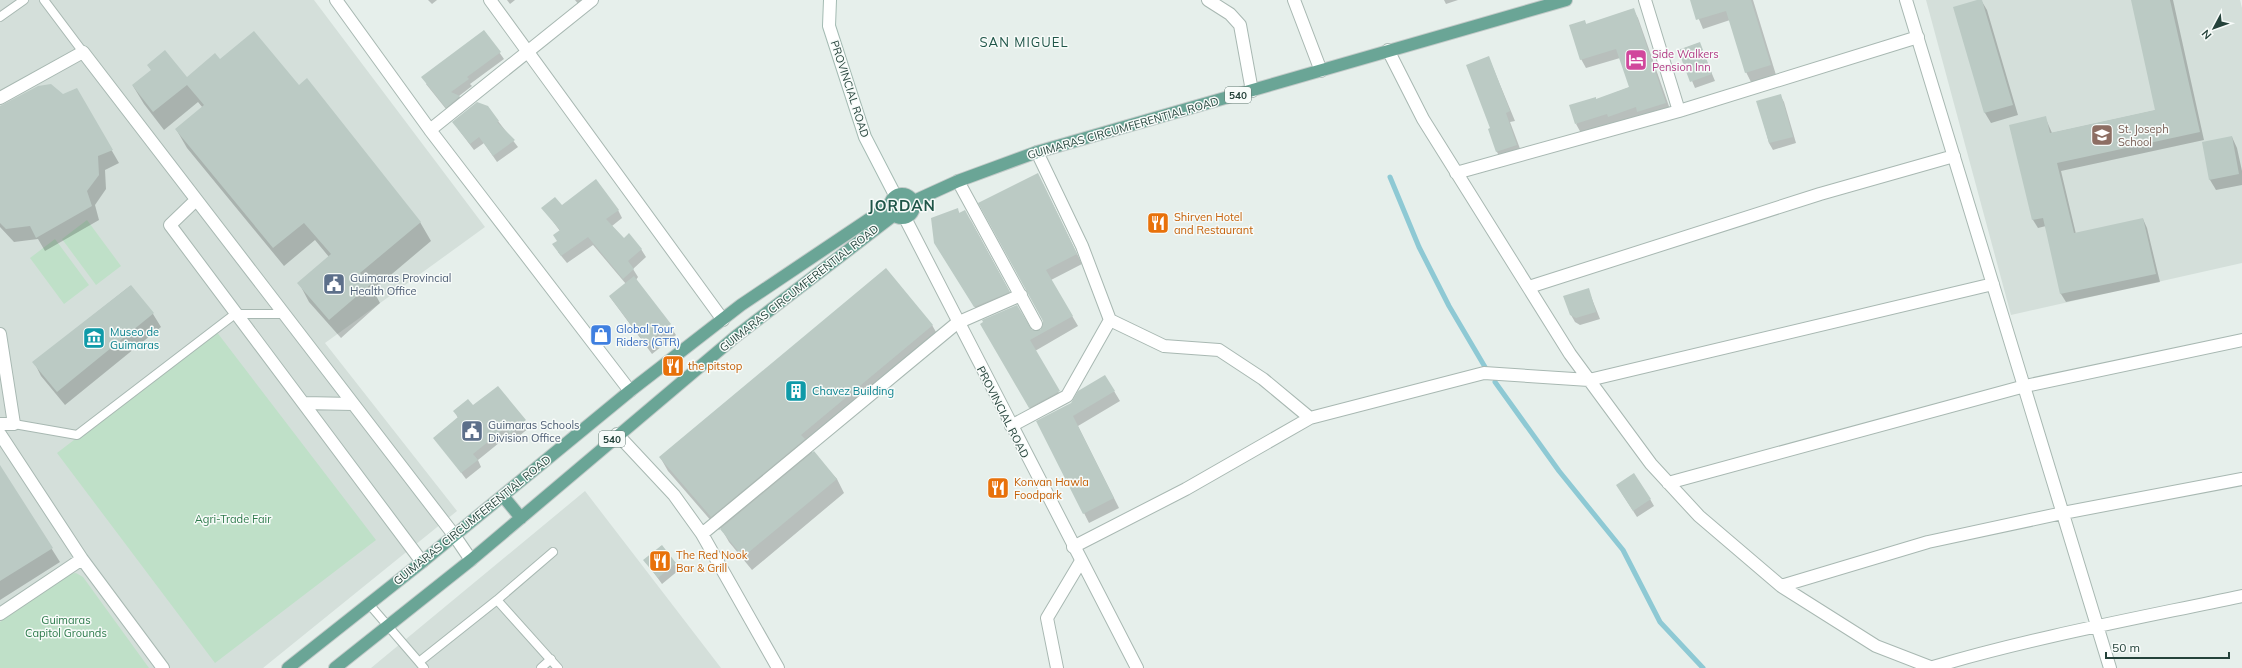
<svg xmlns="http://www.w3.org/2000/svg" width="2242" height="668" font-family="Mulish,sans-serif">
  <rect width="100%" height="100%" fill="#e6efeb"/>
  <path fill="#d4dfda" d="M 0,0 L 314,0 L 485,227 L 325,343 L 457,511 L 263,668 L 0,668 Z
    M 1926,0 L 2240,0 L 2242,8 L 2242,263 L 2011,315 Z
    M 585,491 L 721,668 L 371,668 Z"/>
  <path fill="#bfe0c8" d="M 87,220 L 121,266 L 96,285 L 62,239 Z
    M 55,239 L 89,285 L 64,304 L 30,258 Z
    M 216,331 L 376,540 L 215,663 L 57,453 Z
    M 76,573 L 83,577 L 149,668 L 0,668 L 0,622 L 69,574 Z"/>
  <path fill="#0003" d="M 428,0 L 437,0 L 432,4 Z
    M 507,0 L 515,0 L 510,4 Z
    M 575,0 L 585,0 L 579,5 Z
    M 1444,0 L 1458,0 L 1446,4 Z
    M 1691,0 L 1753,0 L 1776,75 L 1751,82 L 1746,72 L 1730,20 L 1703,29 Z
    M 1981,0 L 1987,10 L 2018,115 L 1991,123 L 1985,113 L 1954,8 Z
    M 2132,0 L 2173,0 L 2204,140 L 2061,171 L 2076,234 L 2143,219 L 2147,228 L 2160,282 L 2066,302 L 2061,294 L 2046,226 L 2038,228 L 2033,220 L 2010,126 L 2045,117 L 2052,133 L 2157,110 Z
    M 1633,9 L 1638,18 L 1671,112 L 1614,126 L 1613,123 L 1581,133 L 1576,124 L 1596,100 L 1630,87 L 1620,58 L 1586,68 L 1581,59 L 1584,21 L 1587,25 Z
    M 484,31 L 504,59 L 470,84 L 472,86 L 459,96 L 463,103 L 450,114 L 426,84 Z
    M 1699,43 L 1715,81 L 1695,88 L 1679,50 Z
    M 1489,58 L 1515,121 L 1510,122 L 1522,154 L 1502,161 L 1497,152 L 1492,129 Z
    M 220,61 L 299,87 L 420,222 L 431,241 L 373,290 L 380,303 L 341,338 L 309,302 L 299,283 L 329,257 L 315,240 L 284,266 L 187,148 L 176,129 L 203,108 L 198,102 L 164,130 L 144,104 L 133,86 L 152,71 L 148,65 L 187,79 Z
    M 76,89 L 119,163 L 105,170 L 106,189 L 95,205 L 99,220 L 45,251 L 38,239 L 14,242 L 0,227 L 0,108 L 63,96 Z
    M 1780,95 L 1784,102 L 1796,143 L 1773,150 L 1769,143 L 1758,102 Z
    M 498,121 L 518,147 L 497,162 L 484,143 L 474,150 L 458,129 Z
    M 2232,137 L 2237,148 L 2242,171 L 2242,185 L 2216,190 L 2210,180 L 2203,143 Z
    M 1043,184 L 1082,264 L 1051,280 L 1078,326 L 1035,351 L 1064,402 L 1035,417 L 982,324 L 1040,331 L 1044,325 Z
    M 562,206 L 618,210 L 622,218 L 612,226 L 624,239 L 641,249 L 646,257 L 633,269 L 638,277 L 636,280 L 676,335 L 652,354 L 610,297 L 626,284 L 593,245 L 567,263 L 558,252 L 560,231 L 543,208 Z
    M 957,209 L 960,214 L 971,221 L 1015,302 L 981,317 L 941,253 Z
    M 130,286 L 153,314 L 161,327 L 65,405 L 41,376 L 34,362 Z
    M 1588,289 L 1600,319 L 1580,325 L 1575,322 L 1571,315 Z
    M 932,325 L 940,339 L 808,448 L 837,479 L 844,493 L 752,570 L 729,542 L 721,528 L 719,530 L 668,471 L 660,457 Z
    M 498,387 L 529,428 L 514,440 L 510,434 L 478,460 L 481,467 L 466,479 L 435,438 L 458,418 L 455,412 L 473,407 Z
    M 1114,391 L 1120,401 L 1078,426 L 1119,508 L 1089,523 L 1038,421 Z
    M 0,467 L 60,562 L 0,600 Z
    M 1621,492 L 1650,499 L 1654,506 L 1637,517 Z
    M 661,546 L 679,570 L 662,584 L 649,566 Z"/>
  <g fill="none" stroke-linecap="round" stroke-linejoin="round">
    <path stroke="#8ec9d4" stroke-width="5" d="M 1390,177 L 1419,247 L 1449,306 L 1485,367
      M 1495,382 L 1559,471 L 1623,550 L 1660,622 L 1703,668"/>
  </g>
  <path fill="#bbcac4" d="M 1690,0 L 1751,0 L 1771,65 L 1745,73 L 1726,11 L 1696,20 Z
    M 1977,0 L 1982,0 L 2013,105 L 1984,113 L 1953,7 Z
    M 2131,0 L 2170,0 L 2200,132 L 2057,163 L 2074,233 L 2143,218 L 2156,274 L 2060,294 L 2043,218 L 2032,220 L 2009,125 L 2046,116 L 2050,133 L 2155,110 Z
    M 1634,8 L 1666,103 L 1637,112 L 1636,107 L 1608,117 L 1607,114 L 1575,124 L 1569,105 L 1596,97 L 1596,99 L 1629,87 L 1616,49 L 1580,60 L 1569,25 L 1585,20 L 1586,24 Z
    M 484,30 L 501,52 L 467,77 L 469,79 L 451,92 L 460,96 L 446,108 L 421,77 Z
    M 254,31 L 299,85 L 307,78 L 421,222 L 360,273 L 371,284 L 329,320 L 297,283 L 331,254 L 304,223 L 273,248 L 175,129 L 204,105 L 187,85 L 153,112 L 132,85 L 151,70 L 147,65 L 165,50 L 187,77 L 215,53 L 220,59 Z
    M 1700,42 L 1712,74 L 1690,82 L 1678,50 Z
    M 1489,56 L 1510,111 L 1506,113 L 1517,145 L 1496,152 L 1488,129 L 1490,128 L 1466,65 Z
    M 51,84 L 63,94 L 77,88 L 113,150 L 98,156 L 99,175 L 87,191 L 92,206 L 36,238 L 30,226 L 6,229 L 0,223 L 0,106 L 38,86 Z
    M 1781,94 L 1793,137 L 1769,143 L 1756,101 Z
    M 477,102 L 488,106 L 499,121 L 497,122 L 515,140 L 493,156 L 479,137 L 470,144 L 452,122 Z
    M 2232,136 L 2239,174 L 2209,180 L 2202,142 Z
    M 1038,173 L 1077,254 L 1046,270 L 1073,316 L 1030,340 L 1060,391 L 1029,408 L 980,324 L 983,322 L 982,320 L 1017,305 L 1032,330 L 1040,330 L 1043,325 L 1043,321 L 978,203 Z
    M 596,179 L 619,210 L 606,219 L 624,238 L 629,233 L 642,249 L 628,261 L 634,269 L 623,279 L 588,237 L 561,256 L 552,244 L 557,241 L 553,235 L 560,230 L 541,208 L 555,197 L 562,205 Z
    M 958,208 L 959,213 L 965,210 L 1010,292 L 974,307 L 934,243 L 931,218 Z
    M 886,268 L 933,325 L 801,435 L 805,439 L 711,517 L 659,457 Z
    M 634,276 L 671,324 L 646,344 L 609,296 Z
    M 131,285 L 154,313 L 57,392 L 32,362 Z
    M 1589,288 L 1596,312 L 1576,318 L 1570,315 L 1563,296 Z
    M 1105,375 L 1115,391 L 1073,416 L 1114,498 L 1083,514 L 1036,421 L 1071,403 L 1078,391 Z
    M 498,386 L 526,420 L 510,434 L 505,428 L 473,454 L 478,460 L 461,473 L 433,438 L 458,417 L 453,411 L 468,399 L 473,405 Z
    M 814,451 L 837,479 L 743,557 L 720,529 Z
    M 0,465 L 53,548 L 0,581 Z
    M 1634,473 L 1651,499 L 1633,511 L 1616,485 Z
    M 662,545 L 676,563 L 658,578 L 643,560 Z"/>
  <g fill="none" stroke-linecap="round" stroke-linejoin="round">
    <g stroke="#a8b8b2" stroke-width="10">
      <path id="service" d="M 44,0 L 83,52
        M 0,17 L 24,0
        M 14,424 L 77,435 L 235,314 L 283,314
        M 553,552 L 497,600 L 558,668
        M 369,604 L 419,662 L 497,600
        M 419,662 L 424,668
        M 541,668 L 551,659"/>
    </g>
    <g stroke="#a8b8b2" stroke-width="14">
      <path id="minor" d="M 336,0 L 430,130 L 630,391
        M 490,0 L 723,320
        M 1208,0 L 1230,14 L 1240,25 L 1252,91
        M 1294,0 L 1321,71
        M 1645,0 L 1679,111
        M 1906,0 L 2110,668
        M 1388,50 L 1423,119 L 1570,354 L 1651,464 L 1699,516 L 1781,586 L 1876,646 L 1933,668
        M 0,98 L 83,52 L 454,535 L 471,560
        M 430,130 L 592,0
        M 1037,152 L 1082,246 L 1110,320 L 1164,346 L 1219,350 L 1263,379 L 1310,418
        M 1456,173 L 1679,111 L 1918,37
        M 958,181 L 1036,324
        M 196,200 L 170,225 L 422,562
        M 1529,287 L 1820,194 L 1954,156
        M 0,334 L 14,424 L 0,424
        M 304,403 L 353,404
        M 1011,426 L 1067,396 L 1110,320
        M 0,434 L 82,559 L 163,668
        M 617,434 L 674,495 L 702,534 L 778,668
        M 1668,483 L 2025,386 L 2242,340
        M 702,534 L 957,323 L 1021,295
        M 1073,547 L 1186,489 L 1310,418 L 1484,373 L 1589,380 L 1993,284
        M 1781,586 L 1928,542 L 2063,513 L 2242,479
        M 0,614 L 82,559
        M 1933,667 C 2034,637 2139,618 2242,596
        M 1057,668 L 1047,618 L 1081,561"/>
    </g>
    <g stroke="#a8b8b2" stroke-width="14">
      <path id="tertiary" d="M 905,218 L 1137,668"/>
    </g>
    <g stroke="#a4bbb3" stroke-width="14">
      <path id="secondary" d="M 830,0 L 829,26 L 865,137 L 895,195"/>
    </g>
    <g stroke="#c2cac8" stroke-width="14">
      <path id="primary" d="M890 206a12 12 0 1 1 24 0a12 12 0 1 1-24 0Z
        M 914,201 L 958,181 L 1037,152 L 1566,0
        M 503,496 L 521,518
        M 288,668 L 422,562 L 630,391 L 741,305 L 890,205
        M 335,668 L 471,560 L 735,337 L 894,215"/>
    </g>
    <use href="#service" stroke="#fff" stroke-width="8"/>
    <use href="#minor" stroke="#fff" stroke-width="12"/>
    <use href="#tertiary" stroke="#fff" stroke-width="12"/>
    <use href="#secondary" stroke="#fff" stroke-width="12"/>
    <use href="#primary" stroke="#6aa596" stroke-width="12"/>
  </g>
  <defs>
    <g id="hotel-square" transform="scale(1.15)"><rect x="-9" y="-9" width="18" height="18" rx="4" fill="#d1479c" stroke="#f7fbf9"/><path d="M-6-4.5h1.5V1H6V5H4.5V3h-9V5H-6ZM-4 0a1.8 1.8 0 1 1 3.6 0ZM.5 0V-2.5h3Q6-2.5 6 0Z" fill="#fff"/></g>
    <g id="school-square" transform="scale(1.15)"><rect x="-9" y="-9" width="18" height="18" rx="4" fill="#8d6e63" stroke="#f7fbf9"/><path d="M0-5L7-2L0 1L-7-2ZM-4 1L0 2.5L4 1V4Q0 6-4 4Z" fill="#fff"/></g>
    <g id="restaurant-square" transform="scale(1.15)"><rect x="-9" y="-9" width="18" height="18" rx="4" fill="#e8710a" stroke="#f7fbf9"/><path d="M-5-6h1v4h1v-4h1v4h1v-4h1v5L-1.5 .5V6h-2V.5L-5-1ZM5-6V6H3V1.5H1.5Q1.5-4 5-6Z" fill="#fff"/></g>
    <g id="civic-square" transform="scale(1.15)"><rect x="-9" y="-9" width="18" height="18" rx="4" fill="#5c6f8a" stroke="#f7fbf9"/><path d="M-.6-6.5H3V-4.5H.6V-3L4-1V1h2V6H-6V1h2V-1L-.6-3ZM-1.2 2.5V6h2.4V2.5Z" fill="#fff"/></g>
    <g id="shop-square" transform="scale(1.15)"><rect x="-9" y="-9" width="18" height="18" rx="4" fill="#3f7fe0" stroke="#f7fbf9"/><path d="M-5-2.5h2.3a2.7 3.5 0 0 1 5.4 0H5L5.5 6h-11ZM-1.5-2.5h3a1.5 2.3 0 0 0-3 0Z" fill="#fff"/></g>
    <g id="museum-square" transform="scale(1.15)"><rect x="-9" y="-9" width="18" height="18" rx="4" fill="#0f9aa8" stroke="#f7fbf9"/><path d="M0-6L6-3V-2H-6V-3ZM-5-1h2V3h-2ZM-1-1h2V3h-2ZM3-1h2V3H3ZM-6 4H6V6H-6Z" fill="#fff"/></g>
    <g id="building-square" transform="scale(1.15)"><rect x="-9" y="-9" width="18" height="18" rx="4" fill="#0f9aa8" stroke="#f7fbf9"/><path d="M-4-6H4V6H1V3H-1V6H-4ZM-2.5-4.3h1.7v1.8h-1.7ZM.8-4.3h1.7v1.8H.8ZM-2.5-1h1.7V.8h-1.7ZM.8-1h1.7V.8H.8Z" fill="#fff"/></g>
  </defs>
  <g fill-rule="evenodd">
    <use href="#hotel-square" x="1636" y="60"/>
    <use href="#school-square" x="2102" y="135"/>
    <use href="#restaurant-square" x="1158" y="223"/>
    <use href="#civic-square" x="334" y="284"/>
    <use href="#shop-square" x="601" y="335"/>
    <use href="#museum-square" x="94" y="338"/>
    <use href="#restaurant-square" x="673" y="366"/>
    <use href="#building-square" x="796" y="391"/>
    <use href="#civic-square" x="472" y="431"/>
    <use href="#restaurant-square" x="998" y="488"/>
    <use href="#restaurant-square" x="660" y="561"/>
  </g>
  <g text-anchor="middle" stroke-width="3" stroke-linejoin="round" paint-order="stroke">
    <g fill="#f7fbf9" stroke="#637a73" stroke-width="1">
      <rect x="1225" y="87" width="26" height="16" rx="3"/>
      <rect x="599" y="431" width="26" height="16" rx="3"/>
    </g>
    <g font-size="10" font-weight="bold" fill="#24423a">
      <text x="1238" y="99">540</text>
      <text x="612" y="443">540</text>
    </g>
    <g font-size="11" fill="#b23c85" stroke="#f7fbf9" text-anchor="start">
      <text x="1652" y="58">Side Walkers<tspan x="1652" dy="13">Pension Inn</tspan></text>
    </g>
    <g font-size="11" fill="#24423a" stroke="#f7fbf9">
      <text transform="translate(850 89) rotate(72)" y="4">PROVINCIAL ROAD</text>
      <text transform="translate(1123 128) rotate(-16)" y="4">GUIMARAS CIRCUMFERENTIAL ROAD</text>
      <text transform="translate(799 288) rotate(-38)" y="4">GUIMARAS CIRCUMFERENTIAL ROAD</text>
      <text transform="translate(1003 412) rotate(63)" y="4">PROVINCIAL ROAD</text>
      <text transform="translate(472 520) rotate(-39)" y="4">GUIMARAS CIRCUMFERENTIAL ROAD</text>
    </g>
    <g font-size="11" fill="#785e54" stroke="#f7fbf9" text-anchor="start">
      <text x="2118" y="133">St. Joseph<tspan x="2118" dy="13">School</tspan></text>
    </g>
    <g font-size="11" fill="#c56008" stroke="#f7fbf9" text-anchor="start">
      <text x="1174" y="221">Shirven Hotel<tspan x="1174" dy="13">and Restaurant</tspan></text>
      <text x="688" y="370">the pitstop</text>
      <text x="1014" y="486">Konvan Hawla<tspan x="1014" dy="13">Foodpark</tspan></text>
      <text x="676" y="559">The Red Nook<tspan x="676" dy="13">Bar &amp; Grill</tspan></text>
    </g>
    <g font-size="11" fill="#4e5e75" stroke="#f7fbf9" text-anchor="start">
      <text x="350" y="282">Guimaras Provincial<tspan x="350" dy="13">Health Office</tspan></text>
      <text x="488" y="429">Guimaras Schools<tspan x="488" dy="13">Division Office</tspan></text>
    </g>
    <g font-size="11" fill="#366cbe" stroke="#f7fbf9" text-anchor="start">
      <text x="616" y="333">Global Tour<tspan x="616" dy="13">Riders (GTR)</tspan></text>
    </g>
    <g font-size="11" fill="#0d838f" stroke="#f7fbf9" text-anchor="start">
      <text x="110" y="336">Museo de<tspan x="110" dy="13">Guimaras</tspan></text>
      <text x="812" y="395">Chavez Building</text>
    </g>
    <g font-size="11" fill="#2d7a4b" stroke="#f7fbf9">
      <text x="233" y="523">Agri-Trade Fair</text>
      <text x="66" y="624">Guimaras<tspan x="66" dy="13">Capitol Grounds</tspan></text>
    </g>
    <g font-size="13" letter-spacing="1" fill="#1f5548" stroke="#f7fbf9">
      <text x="1024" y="47">SAN MIGUEL</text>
    </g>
    <g font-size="15" font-weight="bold" letter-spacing="1" fill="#1f5548" stroke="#f7fbf9">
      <text x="902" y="211">JORDAN</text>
    </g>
  </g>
  <g transform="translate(2214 28) rotate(229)" stroke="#f7fbf9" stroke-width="3" paint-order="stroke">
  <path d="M0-3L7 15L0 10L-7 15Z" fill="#24423a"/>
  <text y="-6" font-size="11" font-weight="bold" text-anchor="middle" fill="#24423a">N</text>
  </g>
  <path d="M2106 652v6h123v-6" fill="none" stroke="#24423a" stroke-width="2"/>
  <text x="2112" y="652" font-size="12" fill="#24423a" stroke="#f7fbf9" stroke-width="3" paint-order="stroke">50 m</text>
</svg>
